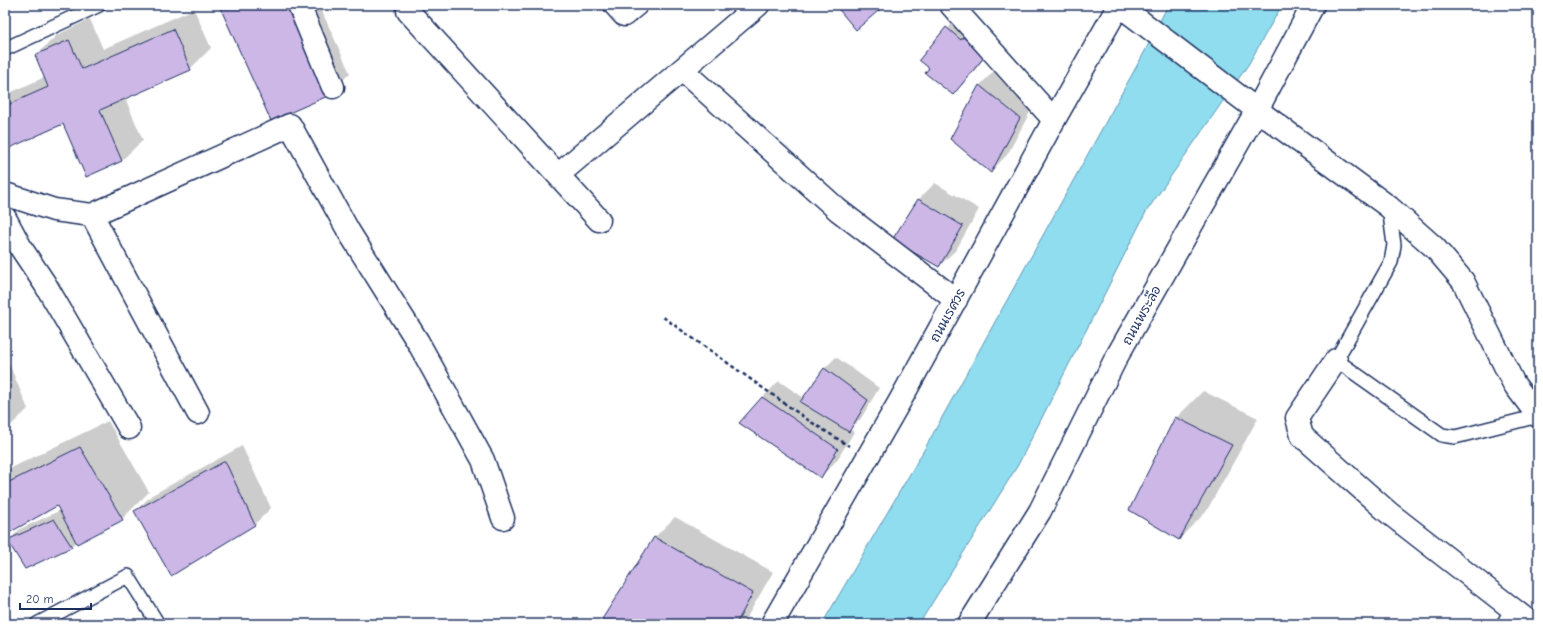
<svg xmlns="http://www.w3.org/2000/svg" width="1543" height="629" font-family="'Comic Neue','Playpen Sans Thai',sans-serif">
  <rect width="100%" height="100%" fill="#fff"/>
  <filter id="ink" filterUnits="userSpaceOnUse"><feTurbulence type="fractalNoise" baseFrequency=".025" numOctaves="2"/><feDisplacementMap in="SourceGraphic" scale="8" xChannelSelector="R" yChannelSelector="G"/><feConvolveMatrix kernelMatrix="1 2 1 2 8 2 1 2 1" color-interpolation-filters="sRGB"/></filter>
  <g filter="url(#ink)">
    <path fill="#90ddef" stroke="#6197b5" d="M 1168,5 L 1282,5 L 1248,65 L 1146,212 L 1018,465 L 919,624 L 822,624 L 924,450 L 1145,51 Z"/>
    <path fill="#0003" d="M 220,5 L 319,5 L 350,73 L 329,94 Z
      M 194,9 L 211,48 L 190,69 L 125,98 L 143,140 L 122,160 L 86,176 L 64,123 L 5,149 L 5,95 L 45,77 L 36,55 L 57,35 L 90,19 L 103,49 Z
      M 958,17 L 996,44 L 965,82 L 953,94 L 931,67 L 920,60 Z
      M 996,69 L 1036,101 L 1007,155 L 990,172 L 979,86 Z
      M 935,183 L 979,209 L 956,250 L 939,266 L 918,200 Z
      M 5,354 L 28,409 L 5,431 Z
      M 836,357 L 879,388 L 860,420 L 850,429 L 854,432 L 837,460 L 821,477 L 762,398 L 779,381 L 804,398 L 825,368 Z
      M 1203,391 L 1258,418 L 1206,512 L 1179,539 L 1176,418 Z
      M 108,421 L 149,492 L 122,519 L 77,541 L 71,546 L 9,540 L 20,529 L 61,510 L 58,505 L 5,534 L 5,471 Z
      M 242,446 L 271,508 L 255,524 L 135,511 L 152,495 Z
      M 675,517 L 773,572 L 743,624 L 601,624 L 654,538 Z"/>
    <path fill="#ccb7e7" stroke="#1b2f5e" d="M 219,5 L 290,5 L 330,95 L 271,121 Z
      M 835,5 L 885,5 L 856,30 Z
      M 946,27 L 961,40 L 963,37 L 985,56 L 953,95 L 925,73 L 929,68 L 919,60 Z
      M 173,29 L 191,70 L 100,110 L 122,161 L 86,177 L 63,124 L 5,150 L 5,106 L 48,87 L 35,55 L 69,40 L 82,69 Z
      M 979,85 L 1020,118 L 991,173 L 950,139 Z
      M 918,199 L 963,226 L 939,267 L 892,240 Z
      M 824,368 L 868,400 L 849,432 L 800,402 Z
      M 762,397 L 838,449 L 821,478 L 739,423 Z
      M 1175,417 L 1232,445 L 1179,540 L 1129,510 Z
      M 80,447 L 123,520 L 77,544 L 57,506 L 5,535 L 5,484 Z
      M 225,461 L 255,525 L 171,576 L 134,511 Z
      M 54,519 L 72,547 L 25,569 L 7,540 Z
      M 654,537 L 753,593 L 736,624 L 599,624 Z"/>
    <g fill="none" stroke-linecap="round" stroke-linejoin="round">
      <g stroke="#1b2f5e" stroke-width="16">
        <path id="service" d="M 5,49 L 99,5
          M 1389,207 L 1394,245 L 1391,262 L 1336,360 L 1442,435 L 1455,437 L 1538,416
          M 37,624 L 128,576 L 158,624
          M 1503,624 L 1512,609"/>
      </g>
      <g stroke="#1b2f5e" stroke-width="25">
        <path id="minor" d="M 299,5 L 333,87
          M 615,5 L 624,15 L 636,5
          M 951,5 L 1054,120
          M 408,11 L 599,220
          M 682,70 L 838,210 L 956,300
          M 558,175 L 758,5
          M 5,194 L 54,210 L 92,215 L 290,125 L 349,232 L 418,342 L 483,460 L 503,518
          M 92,215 L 198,413
          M 5,218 L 21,248 L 45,284 L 129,428
          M 1336,360 L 1297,418 L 1302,436 L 1389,513 L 1532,624"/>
      </g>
      <g stroke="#1b2f5e" stroke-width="25">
        <path id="tertiary" d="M 1119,5 L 1257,110 L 1389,207 L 1435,248 L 1463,281 L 1514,384 L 1538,416
          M 772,624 L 901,399 L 1054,120 L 1119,5
          M 969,624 L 1040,511 L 1116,358 L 1257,110 L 1313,5"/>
      </g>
      <path stroke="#1b2f5e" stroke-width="2.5" stroke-dasharray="4 3" stroke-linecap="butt" d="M 663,317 L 808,420 L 849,446"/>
      <use href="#service" stroke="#fff" stroke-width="13"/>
      <use href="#minor" stroke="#fff" stroke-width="22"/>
      <use href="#tertiary" stroke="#fff" stroke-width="22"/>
    </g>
  </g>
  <g text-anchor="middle" stroke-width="3" stroke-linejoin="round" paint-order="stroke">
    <g font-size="13" fill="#1b2f5e" stroke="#fff">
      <text transform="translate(947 315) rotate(-61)" y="5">ถนนเรศวร</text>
      <text transform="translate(1141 315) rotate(-61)" y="5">ถนนพระลือ</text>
    </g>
  </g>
  <rect width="1543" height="629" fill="none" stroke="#fff" stroke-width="20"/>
  <rect x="10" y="10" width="1523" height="609" fill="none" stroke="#1b2f5e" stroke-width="1.5" filter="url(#ink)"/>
  <path d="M20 603v6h71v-6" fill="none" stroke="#1b2f5e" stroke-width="2"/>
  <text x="26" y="603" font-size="12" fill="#1b2f5e" stroke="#ffffff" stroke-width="3" paint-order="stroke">20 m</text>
</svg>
